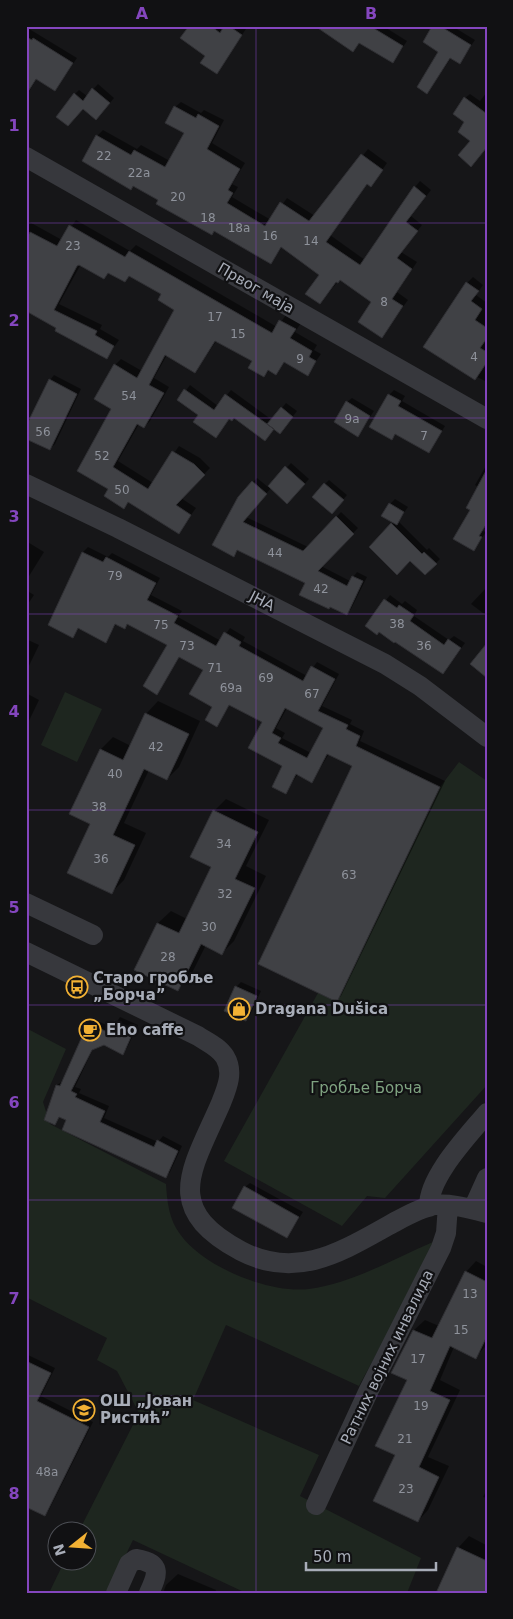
<svg xmlns="http://www.w3.org/2000/svg" width="513" height="1619" font-family="'DejaVu Sans',sans-serif">
  <rect width="100%" height="100%" fill="#161618"/>
  <path fill="#1e261f" d="M 65,692 L 102,709 L 77,762 L 41,745 Z
    M 459,762 L 487,781 L 487,1085 L 385,1198 L 367,1196 L 342,1226 L 224,1161 L 318,993 L 337,1002 L 440,787 Z
    M 26,1028 L 66,1049 L 43,1102 L 50,1124 L 166,1184 C 167,1201 169,1220 180,1234 C 203,1267 270,1294 309,1289 C 353,1283 393,1259 433,1242 L 433,1249 L 359,1386 L 226,1325 L 193,1400 L 319,1455 L 300,1496 L 421,1558 L 407,1593 L 246,1593 L 133,1540 L 107,1593 L 49,1593 L 64,1562 L 88,1562 L 88,1532 L 79,1531 L 139,1413 L 117,1371 L 97,1360 L 107,1338 L 26,1297 Z"/>
  <path fill="#0007" fill-rule="evenodd" d="M 190,26 L 248,26 L 217,72 Z
    M 317,26 L 383,26 L 407,41 L 393,62 L 360,42 L 353,50 Z
    M 433,26 L 452,26 L 475,40 L 459,63 L 451,58 L 427,93 L 440,51 Z
    M 26,27 L 77,58 L 55,90 L 37,78 L 26,97 Z
    M 98,84 L 114,98 L 101,114 L 83,108 L 75,94 L 79,90 L 87,96 Z
    M 487,92 L 487,147 L 472,140 L 466,122 L 465,98 L 470,94 L 480,101 Z
    M 181,102 L 201,113 L 204,110 L 224,120 L 212,143 L 245,163 L 232,184 L 238,187 L 232,197 L 271,220 L 287,198 L 315,216 L 368,149 L 387,163 L 376,179 L 368,183 L 330,235 L 365,260 L 415,187 L 420,181 L 431,190 L 411,216 L 422,225 L 401,252 L 417,262 L 397,292 L 408,300 L 382,336 L 373,302 L 340,279 L 320,303 L 320,275 L 282,247 L 270,263 L 215,230 L 212,233 L 159,200 L 97,136 L 103,130 L 137,149 L 141,145 L 170,161 L 186,132 L 175,107 Z
    M 26,220 L 62,240 L 76,220 L 130,251 L 136,245 L 277,327 L 286,315 L 301,323 L 295,332 L 317,345 L 314,350 L 321,354 L 307,374 L 285,361 L 276,373 L 270,370 L 263,376 L 254,360 L 217,340 L 195,372 L 167,355 L 154,378 L 169,387 L 150,421 L 144,427 L 139,424 L 118,461 L 153,483 L 179,446 L 200,458 L 210,468 L 181,498 L 196,508 L 178,533 L 129,501 L 124,507 L 110,489 L 115,365 L 121,359 L 142,371 L 176,310 L 163,294 L 130,275 L 125,281 L 109,272 L 104,278 L 81,264 L 59,304 L 102,325 L 100,329 L 119,340 L 107,357 L 58,328 L 26,261 Z
    M 473,277 L 483,285 L 476,295 L 487,303 L 487,382 L 477,377 L 467,283 Z
    M 54,375 L 81,389 L 55,444 L 50,449 L 50,380 Z
    M 190,385 L 218,406 L 231,390 L 272,420 L 286,403 L 297,411 L 284,428 L 275,428 L 265,439 L 234,416 L 230,418 L 200,415 L 179,400 Z
    M 394,390 L 405,396 L 402,401 L 445,426 L 429,452 L 397,433 L 392,439 L 389,395 Z
    M 352,398 L 374,411 L 358,435 L 347,402 Z
    M 291,463 L 309,479 L 292,498 L 271,488 L 246,517 L 308,547 L 341,512 L 358,528 L 321,566 L 350,581 L 357,572 L 367,577 L 351,609 L 347,613 L 307,583 L 239,549 L 233,555 L 253,482 L 257,478 L 268,487 Z
    M 487,464 L 487,524 L 483,531 L 486,532 L 474,550 L 472,509 L 478,487 L 475,485 Z
    M 329,480 L 347,495 L 337,507 L 325,484 Z
    M 395,499 L 408,507 L 398,521 L 427,550 L 429,548 L 440,559 L 425,574 L 410,559 L 370,547 L 394,522 L 390,504 Z
    M 26,541 L 44,552 L 26,581 Z
    M 88,547 L 108,557 L 112,553 L 160,578 L 151,595 L 182,611 L 178,617 L 221,641 L 230,628 L 245,637 L 243,641 L 307,676 L 317,662 L 339,674 L 322,706 L 352,720 L 350,724 L 364,731 L 360,741 L 445,781 L 341,996 L 336,1001 L 354,766 L 329,754 L 312,781 L 298,774 L 286,792 L 284,766 L 263,722 L 230,704 L 217,725 L 204,670 L 180,656 L 157,693 L 168,644 L 129,623 L 125,627 L 117,623 L 105,641 L 80,627 L 73,636 L 49,625 L 83,552 ZM 287,708 L 324,728 L 311,753 L 282,738 L 285,733 L 276,728 Z
    M 487,587 L 487,616 L 471,604 Z
    M 26,590 L 34,595 L 26,607 Z
    M 390,595 L 402,604 L 405,601 L 417,610 L 414,616 L 449,640 L 454,636 L 465,643 L 443,673 L 379,631 L 367,625 Z
    M 26,639 L 39,645 L 26,672 Z
    M 26,693 L 39,700 L 26,727 Z
    M 158,701 L 200,721 L 179,767 L 167,779 L 149,770 L 124,823 L 146,833 L 124,880 L 112,892 L 92,824 L 71,814 L 101,749 L 113,737 L 131,746 L 146,714 Z
    M 226,799 L 269,820 L 246,866 L 266,876 L 234,941 L 222,953 L 206,945 L 190,977 L 178,989 L 136,969 L 158,923 L 171,911 L 187,919 L 213,866 L 214,811 Z
    M 241,982 L 261,991 L 250,1015 L 245,1020 L 236,987 Z
    M 120,1017 L 138,1025 L 127,1048 L 122,1053 L 104,1044 L 94,1047 L 75,1087 L 81,1089 L 79,1093 L 109,1106 L 104,1118 L 158,1142 L 163,1136 L 182,1146 L 170,1172 L 166,1176 L 68,1119 L 61,1116 L 55,1123 L 57,1085 L 63,1081 L 86,1031 L 100,1022 L 113,1028 Z
    M 250,1183 L 303,1212 L 287,1237 L 245,1187 Z
    M 476,1261 L 487,1267 L 487,1345 L 475,1357 L 454,1347 L 440,1380 L 460,1390 L 428,1457 L 449,1466 L 428,1510 L 418,1521 L 397,1455 L 408,1379 L 393,1372 L 414,1330 L 425,1320 L 439,1326 L 466,1272 Z
    M 26,1354 L 55,1368 L 41,1396 L 93,1422 L 49,1510 L 45,1515 L 26,1425 Z
    M 487,1489 L 487,1498 L 483,1497 Z
    M 469,1536 L 486,1545 L 487,1543 L 487,1593 L 458,1548 Z
    M 178,1574 L 216,1590 L 215,1593 L 163,1593 L 166,1585 Z"/>
  <path fill="#404145" stroke="#303034" fill-rule="evenodd" d="M 189,26 L 211,26 L 220,33 L 224,26 L 229,26 L 242,35 L 217,74 L 200,63 L 205,56 L 180,38 Z
    M 315,26 L 370,26 L 403,46 L 393,63 L 359,43 L 353,52 Z
    M 432,26 L 440,26 L 471,45 L 460,64 L 450,58 L 427,94 L 417,87 L 438,52 L 423,42 Z
    M 26,37 L 32,40 L 33,38 L 73,63 L 55,91 L 36,79 L 26,95 Z
    M 92,88 L 110,103 L 96,120 L 83,109 L 68,126 L 56,117 L 74,93 L 83,101 Z
    M 464,97 L 487,114 L 487,147 L 471,167 L 458,155 L 470,141 L 458,132 L 464,122 L 453,114 Z
    M 174,106 L 196,118 L 198,114 L 219,126 L 207,149 L 240,169 L 228,190 L 233,193 L 227,203 L 265,226 L 280,202 L 309,221 L 361,154 L 383,170 L 371,187 L 367,184 L 326,242 L 360,265 L 414,186 L 426,196 L 406,222 L 418,231 L 397,258 L 412,269 L 392,299 L 403,306 L 382,338 L 358,322 L 371,302 L 340,280 L 338,283 L 336,282 L 320,304 L 305,294 L 319,275 L 281,247 L 271,264 L 214,231 L 212,235 L 156,204 L 158,200 L 133,186 L 131,190 L 82,161 L 96,135 L 131,155 L 134,150 L 165,167 L 184,133 L 165,123 Z
    M 69,225 L 125,257 L 129,251 L 272,333 L 279,320 L 296,329 L 290,338 L 312,351 L 309,357 L 316,361 L 308,376 L 284,362 L 276,375 L 268,370 L 264,377 L 248,368 L 252,361 L 215,341 L 195,373 L 165,355 L 149,385 L 164,393 L 144,428 L 137,424 L 113,467 L 148,489 L 172,451 L 194,464 L 205,475 L 176,505 L 191,515 L 179,534 L 128,502 L 124,509 L 104,496 L 108,489 L 77,471 L 111,409 L 94,399 L 114,364 L 137,378 L 174,310 L 158,300 L 161,294 L 129,276 L 125,282 L 108,273 L 104,279 L 79,265 L 77,266 L 54,310 L 97,331 L 95,335 L 114,346 L 107,359 L 55,331 L 56,328 L 26,311 L 26,239 L 30,232 L 57,246 Z
    M 466,282 L 479,291 L 471,301 L 482,309 L 475,320 L 487,328 L 487,338 L 480,348 L 487,352 L 487,362 L 475,380 L 423,347 Z
    M 49,379 L 77,394 L 50,450 L 26,439 L 26,426 Z
    M 184,389 L 214,410 L 225,394 L 274,429 L 265,441 L 234,418 L 232,421 L 229,419 L 216,438 L 193,422 L 198,415 L 177,400 Z
    M 388,394 L 401,401 L 398,406 L 442,431 L 429,453 L 395,434 L 392,440 L 369,427 Z
    M 346,401 L 370,416 L 358,437 L 334,422 Z
    M 281,407 L 293,417 L 280,434 L 267,424 Z
    M 285,466 L 305,484 L 287,504 L 268,486 Z
    M 487,469 L 487,523 L 479,536 L 482,537 L 474,551 L 453,539 L 470,510 L 466,508 Z
    M 252,481 L 267,494 L 243,522 L 303,551 L 336,516 L 354,534 L 318,571 L 347,586 L 352,576 L 363,581 L 347,615 L 330,607 L 329,609 L 299,595 L 305,583 L 237,550 L 234,557 L 212,545 L 238,497 Z
    M 324,483 L 344,500 L 332,514 L 312,497 Z
    M 389,503 L 404,512 L 397,525 L 381,516 Z
    M 391,523 L 422,554 L 424,552 L 437,564 L 425,575 L 410,561 L 397,575 L 369,547 Z
    M 82,552 L 103,562 L 106,557 L 156,583 L 147,600 L 178,616 L 174,623 L 216,646 L 224,632 L 241,642 L 239,646 L 303,681 L 311,666 L 335,679 L 318,711 L 348,725 L 346,729 L 360,736 L 356,746 L 440,787 L 337,1002 L 258,964 L 352,766 L 327,754 L 312,783 L 296,774 L 286,794 L 272,787 L 282,766 L 248,748 L 262,722 L 229,705 L 217,727 L 205,720 L 212,707 L 189,694 L 203,670 L 179,657 L 157,695 L 143,686 L 167,645 L 127,624 L 125,629 L 115,624 L 106,643 L 78,628 L 73,638 L 48,625 ZM 285,708 L 323,728 L 307,758 L 278,743 L 281,738 L 272,733 Z
    M 384,599 L 397,608 L 399,605 L 414,615 L 410,621 L 444,645 L 448,639 L 461,648 L 443,674 L 395,642 L 394,643 L 379,632 L 377,635 L 365,626 Z
    M 487,643 L 487,678 L 470,664 Z
    M 145,713 L 189,734 L 167,780 L 144,769 L 113,835 L 135,845 L 112,894 L 67,873 L 90,824 L 69,814 L 100,749 L 123,760 Z
    M 213,810 L 258,832 L 235,879 L 255,888 L 222,955 L 201,944 L 178,991 L 134,970 L 157,923 L 179,933 L 211,867 L 190,857 Z
    M 235,986 L 257,996 L 246,1021 L 224,1011 Z
    M 114,1021 L 134,1030 L 123,1055 L 104,1045 L 92,1050 L 71,1091 L 77,1094 L 75,1097 L 105,1111 L 100,1122 L 154,1147 L 157,1140 L 178,1151 L 166,1178 L 62,1130 L 66,1120 L 59,1117 L 55,1125 L 44,1120 L 56,1085 L 60,1086 L 85,1030 L 95,1026 L 109,1033 Z
    M 244,1186 L 299,1217 L 287,1238 L 232,1208 Z
    M 465,1271 L 487,1282 L 487,1336 L 476,1359 L 450,1346 L 430,1391 L 450,1400 L 419,1467 L 439,1477 L 418,1522 L 373,1501 L 395,1455 L 375,1446 L 407,1380 L 391,1373 L 413,1330 L 432,1338 Z
    M 26,1361 L 51,1373 L 37,1401 L 89,1427 L 45,1516 L 26,1507 Z
    M 457,1547 L 487,1561 L 487,1593 L 436,1593 Z"/>
  <g fill="none" stroke-linecap="round" stroke-linejoin="round">
    <path stroke="#37383d" stroke-width="20" d="M 26,157 L 487,419
      M 26,484 L 118,528 L 385,664 L 420,686 L 487,737
      M 26,903 L 93,935
      M 26,952 L 198,1036 C 207,1042 219,1047 225,1057 C 234,1072 227,1088 221,1103 C 192,1170 161,1208 241,1251 C 298,1281 344,1250 393,1223 C 406,1216 420,1208 435,1205 C 452,1203 470,1209 487,1213
      M 429,1207 C 428,1177 468,1136 487,1113
      M 473,1209 L 487,1178
      M 316,1505 L 369,1390 L 441,1248 L 446,1233 L 448,1205
      M 116,1593 L 129,1564 L 136,1559 C 162,1563 158,1574 149,1593"/>
  </g>
  <path fill="none" stroke="#8446be" stroke-width="1" stroke-opacity="0.55" d="M 256,26 L 256,1593M 26,223 L 487,223M 26,418 L 487,418M 26,614 L 487,614M 26,810 L 487,810M 26,1005 L 487,1005M 26,1200 L 487,1200M 26,1396 L 487,1396"/>
  <defs>
    <g id="bus-ring" transform="scale(1.125)"><circle r="9.5" fill="#111113" stroke="#f2b134" stroke-width="1.5"/><path d="M-5-6H5V4H4V6H2V4H-2V6H-4V4H-5ZM-3.5-4V0h7V-4ZM-3.5 1.2v1.5H-2V1.2ZM2 1.2v1.5H3.5V1.2Z" fill="#f2b134"/></g>
    <g id="shop-ring" transform="scale(1.125)"><circle r="9.5" fill="#111113" stroke="#f2b134" stroke-width="1.5"/><path d="M-5-2.5h2.3a2.7 3.5 0 0 1 5.4 0H5L5.5 6h-11ZM-1.5-2.5h3a1.5 2.3 0 0 0-3 0Z" fill="#f2b134"/></g>
    <g id="cafe-ring" transform="scale(1.125)"><circle r="9.5" fill="#111113" stroke="#f2b134" stroke-width="1.5"/><path d="M-5.5-4.5H6V0H3Q3 3.5 0 3.5H-2.5Q-5.5 3.5-5.5 0ZM3-3.2v2h1.7v-2ZM-6 4.5H4V6H-6Z" fill="#f2b134"/></g>
    <g id="school-ring" transform="scale(1.125)"><circle r="9.5" fill="#111113" stroke="#f2b134" stroke-width="1.5"/><path d="M0-5L7-2L0 1L-7-2ZM-4 1L0 2.5L4 1V4Q0 6-4 4Z" fill="#f2b134"/></g>
  </defs>
  <g fill-rule="evenodd">
    <use href="#bus-ring" x="77" y="987"/>
    <use href="#shop-ring" x="239" y="1009"/>
    <use href="#cafe-ring" x="90" y="1030"/>
    <use href="#school-ring" x="84" y="1410"/>
  </g>
  <g text-anchor="middle" stroke-width="4.5" stroke-linejoin="round" paint-order="stroke">
    <g font-size="12" fill="#8e929b">
      <text x="104" y="160">22</text>
      <text x="139" y="177">22a</text>
      <text x="178" y="201">20</text>
      <text x="208" y="222">18</text>
      <text x="239" y="232">18a</text>
      <text x="270" y="240">16</text>
      <text x="311" y="245">14</text>
      <text x="73" y="250">23</text>
      <text x="384" y="306">8</text>
      <text x="215" y="321">17</text>
      <text x="238" y="338">15</text>
      <text x="474" y="361">4</text>
      <text x="300" y="363">9</text>
      <text x="129" y="400">54</text>
      <text x="352" y="423">9a</text>
      <text x="43" y="436">56</text>
      <text x="424" y="440">7</text>
      <text x="102" y="460">52</text>
      <text x="122" y="494">50</text>
      <text x="275" y="557">44</text>
      <text x="115" y="580">79</text>
      <text x="321" y="593">42</text>
      <text x="397" y="628">38</text>
      <text x="161" y="629">75</text>
      <text x="187" y="650">73</text>
      <text x="424" y="650">36</text>
      <text x="215" y="672">71</text>
      <text x="266" y="682">69</text>
      <text x="231" y="692">69a</text>
      <text x="312" y="698">67</text>
      <text x="156" y="751">42</text>
      <text x="115" y="778">40</text>
      <text x="99" y="811">38</text>
      <text x="224" y="848">34</text>
      <text x="101" y="863">36</text>
      <text x="349" y="879">63</text>
      <text x="225" y="898">32</text>
      <text x="209" y="931">30</text>
      <text x="168" y="961">28</text>
      <text x="470" y="1298">13</text>
      <text x="461" y="1334">15</text>
      <text x="418" y="1363">17</text>
      <text x="421" y="1410">19</text>
      <text x="405" y="1443">21</text>
      <text x="47" y="1476">48а</text>
      <text x="406" y="1493">23</text>
    </g>
    <g font-size="15" fill="#a8adb8" stroke="#111113">
      <text transform="translate(256 288) rotate(30)" y="5">Првог маја</text>
      <text transform="translate(262 601) rotate(27)" y="5">ЈНА</text>
      <text transform="translate(387 1357) rotate(-64)" y="5">Ратних војних инвалида</text>
    </g>
    <g font-size="15" font-weight="bold" fill="#a8adb8" stroke="#111113" text-anchor="start">
      <text x="93" y="983">Старо гробље<tspan x="93" dy="17">„Борча”</tspan></text>
      <text x="255" y="1014">Dragana Dušica</text>
      <text x="106" y="1035">Eho caffe</text>
      <text x="100" y="1406">ОШ „Јован<tspan x="100" dy="17">Ристић”</tspan></text>
    </g>
    <g font-size="15" fill="#7fa381" stroke="#111113">
      <text x="366" y="1093">Гробље Борча</text>
    </g>
  </g>
  <rect width="513" height="1619" fill="none" stroke="#111113" stroke-width="55"/>
  <g transform="translate(72 1546) rotate(253)"><circle r="24" fill="#111113" stroke="#4d4f55"/>
  <path d="M0-4L9 19L0 12L-9 19Z" fill="#f2b134"/>
  <text y="-8" font-size="14" font-weight="bold" text-anchor="middle" fill="#a8adb8">N</text>
  </g>
  <path d="M306 1562v8h130v-8" fill="none" stroke="#a8adb8" stroke-width="2.5"/>
  <text x="313" y="1562" font-size="15" fill="#a8adb8" stroke="#111113" stroke-width="4" paint-order="stroke">50 m</text>
  <rect x="28" y="28" width="458" height="1564" fill="none" stroke="#8446be" stroke-width="2"/>
  <g font-size="16" text-anchor="middle" font-weight="bold" fill="#8446be">
    <text x="142" y="19">A</text>
    <text x="371" y="19">B</text>
    <text x="14" y="131">1</text>
    <text x="14" y="326">2</text>
    <text x="14" y="522">3</text>
    <text x="14" y="717">4</text>
    <text x="14" y="913">5</text>
    <text x="14" y="1108">6</text>
    <text x="14" y="1304">7</text>
    <text x="14" y="1499">8</text>
  </g>
</svg>
